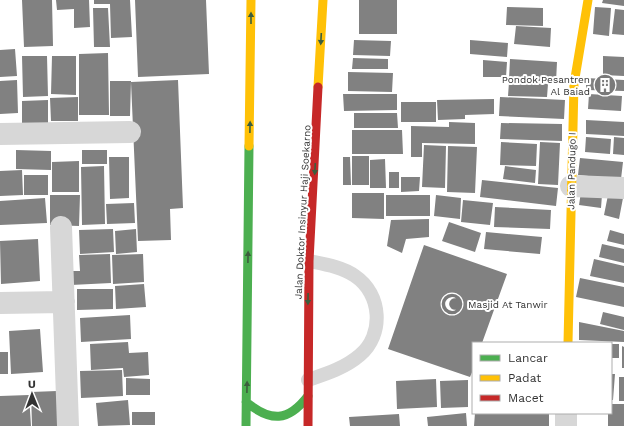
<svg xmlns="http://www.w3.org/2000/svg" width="624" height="426" font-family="'Work Sans',sans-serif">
  <rect width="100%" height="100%" fill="#fff"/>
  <path fill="#818181" d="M 22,0 L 52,0 L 53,46 L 24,47 Z
    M 56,0 L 89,0 L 90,27 L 74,28 L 74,9 L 57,10 Z
    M 94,0 L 130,0 L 132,37 L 111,38 L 110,4 L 94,4 Z
    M 135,0 L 206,0 L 209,74 L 138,77 Z
    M 359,0 L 397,0 L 397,34 L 359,34 Z
    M 603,0 L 624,0 L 624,6 L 602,3 Z
    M 507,7 L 543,8 L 543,26 L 506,25 Z
    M 595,7 L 611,8 L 609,36 L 593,34 Z
    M 93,8 L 108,8 L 110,47 L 94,47 Z
    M 615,9 L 624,10 L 624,35 L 612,34 Z
    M 516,26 L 551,28 L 550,47 L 514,44 Z
    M 354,40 L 391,41 L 390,56 L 353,55 Z
    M 470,40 L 508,43 L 507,57 L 470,54 Z
    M 15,49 L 17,76 L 0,77 L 0,50 Z
    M 108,53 L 109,115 L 79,115 L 79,54 Z
    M 22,56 L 47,56 L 48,96 L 23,97 Z
    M 52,56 L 76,56 L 76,95 L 51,94 Z
    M 603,56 L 624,57 L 624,76 L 603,75 Z
    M 353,58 L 388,59 L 388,69 L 352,69 Z
    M 510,59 L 557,62 L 556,82 L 509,79 Z
    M 483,60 L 507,62 L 506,77 L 483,77 Z
    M 348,72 L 393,73 L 392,92 L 348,91 Z
    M 586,78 L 624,80 L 624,91 L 586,90 Z
    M 17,80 L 18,113 L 0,114 L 0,81 Z
    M 178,80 L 183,208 L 170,209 L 171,240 L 138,241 L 131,82 Z
    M 110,81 L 131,81 L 130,116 L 110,116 Z
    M 509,82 L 548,84 L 547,97 L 508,96 Z
    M 343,94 L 397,94 L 397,110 L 344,111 Z
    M 589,94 L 622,96 L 621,111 L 588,109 Z
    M 78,97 L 78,121 L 51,121 L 50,98 Z
    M 500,97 L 565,100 L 564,119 L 499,116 Z
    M 494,99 L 494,114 L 465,115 L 465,119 L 438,120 L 437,100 Z
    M 48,100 L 48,127 L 22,127 L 22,101 Z
    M 401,102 L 436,102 L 436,122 L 401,122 Z
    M 354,113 L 397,113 L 398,128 L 354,128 Z
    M 586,120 L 624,122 L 624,136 L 586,134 Z
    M 449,122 L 475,123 L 475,144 L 422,143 L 422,157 L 411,157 L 411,126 L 449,127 Z
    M 501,123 L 562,124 L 562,141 L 500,139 Z
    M 352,130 L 402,130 L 403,154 L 352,154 Z
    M 586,137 L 611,139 L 610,154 L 585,152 Z
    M 614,137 L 624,138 L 624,155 L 613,154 Z
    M 501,142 L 537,144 L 536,166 L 500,165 Z
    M 540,142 L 560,143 L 558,185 L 538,184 Z
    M 424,145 L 446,146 L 445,188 L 422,187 Z
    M 448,146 L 477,147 L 475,193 L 447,192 Z
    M 16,150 L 51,151 L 51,170 L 16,169 Z
    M 82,150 L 107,150 L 107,164 L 82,164 Z
    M 352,156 L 369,156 L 369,185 L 352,185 Z
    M 109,157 L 129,157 L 129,198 L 110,199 Z
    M 343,157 L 350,157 L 351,185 L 343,185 Z
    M 580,158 L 623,162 L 621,179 L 578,175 Z
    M 385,159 L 386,188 L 370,188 L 370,160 Z
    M 79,161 L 79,192 L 52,192 L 52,162 Z
    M 104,166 L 105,224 L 82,225 L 81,167 Z
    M 505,166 L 536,170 L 535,183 L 503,179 Z
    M 22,170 L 23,195 L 0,196 L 0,171 Z
    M 389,172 L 399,172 L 399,188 L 389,188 Z
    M 24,175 L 48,175 L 48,195 L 24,195 Z
    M 401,177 L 420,177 L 419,191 L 401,192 Z
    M 482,180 L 558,188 L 556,206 L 480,197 Z
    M 581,192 L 602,195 L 601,208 L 579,205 Z
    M 352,193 L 384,193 L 384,219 L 352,218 Z
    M 50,195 L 80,195 L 79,226 L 50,225 Z
    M 386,195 L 430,195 L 430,216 L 386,216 Z
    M 436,195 L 461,198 L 460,219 L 434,216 Z
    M 608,195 L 623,198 L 619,219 L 604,215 Z
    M 45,198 L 47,223 L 0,225 L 0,201 Z
    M 463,200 L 493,203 L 490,225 L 461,222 Z
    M 134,203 L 135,223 L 107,224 L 106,204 Z
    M 495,207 L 551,210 L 550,229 L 494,227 Z
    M 429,219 L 429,237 L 406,239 L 402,253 L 387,246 L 391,220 Z
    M 449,222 L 481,233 L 475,252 L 442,241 Z
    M 113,229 L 114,252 L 80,254 L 79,230 Z
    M 136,229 L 137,252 L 116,254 L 115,231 Z
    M 610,230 L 624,234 L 624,245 L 607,241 Z
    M 486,232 L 542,237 L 540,254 L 484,249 Z
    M 38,239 L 40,281 L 1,284 L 0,241 Z
    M 602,244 L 624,249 L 624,263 L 599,257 Z
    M 424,245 L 507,274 L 482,343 L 473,343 L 473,370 L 470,377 L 388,349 Z
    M 110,254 L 111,283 L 71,285 L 71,271 L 80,271 L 79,255 Z
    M 143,254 L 144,282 L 113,284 L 112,255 Z
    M 594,259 L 624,266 L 624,283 L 590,276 Z
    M 580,278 L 624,287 L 624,307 L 576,297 Z
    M 144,284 L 146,307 L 116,309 L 115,286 Z
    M 77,289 L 113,289 L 113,309 L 77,310 Z
    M 603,312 L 624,317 L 624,330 L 600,324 Z
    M 130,315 L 131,339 L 81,342 L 80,318 Z
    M 579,322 L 624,331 L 624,342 L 579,340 Z
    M 40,329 L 43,372 L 11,374 L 9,331 Z
    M 128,342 L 129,353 L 148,352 L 149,375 L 124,377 L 123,368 L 91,370 L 90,344 Z
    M 611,344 L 619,344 L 619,358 L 611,358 Z
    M 622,346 L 624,347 L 624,368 L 622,368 Z
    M 0,352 L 8,352 L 8,374 L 0,374 Z
    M 122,370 L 123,396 L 81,398 L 80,371 Z
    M 611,374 L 615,374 L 613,400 L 611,400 Z
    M 619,377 L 624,377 L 624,401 L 619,401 Z
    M 126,378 L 150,379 L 150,395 L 126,395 Z
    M 436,379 L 437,407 L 397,409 L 396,381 Z
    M 468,380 L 468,407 L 441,408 L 440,381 Z
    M 57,391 L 59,426 L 32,426 L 31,392 Z
    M 29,395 L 31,426 L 0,426 L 0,396 Z
    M 128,400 L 130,425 L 98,426 L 96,403 Z
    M 611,404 L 624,404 L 624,426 L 608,426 L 608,413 L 611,413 Z
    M 132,412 L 155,412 L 155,425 L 132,425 Z
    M 466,413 L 467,426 L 428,426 L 427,417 Z
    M 475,413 L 549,413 L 549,426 L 474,426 Z
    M 399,414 L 400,426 L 350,426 L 349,417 Z"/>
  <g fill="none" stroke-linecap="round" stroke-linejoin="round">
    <path stroke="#d7d7d7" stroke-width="14" d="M 308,380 C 326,374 345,368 360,355 C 384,335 382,294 355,276 C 343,267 324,264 309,261"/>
    <path stroke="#d7d7d7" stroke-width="22" d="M 0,134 L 130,132
      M 571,186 L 624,188
      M 61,227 L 68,426
      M 0,303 L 64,302
      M 566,426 L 566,413"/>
    <path stroke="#4caf50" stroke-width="9" d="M 246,402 C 271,422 288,422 308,396
      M 246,426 L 249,146"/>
    <path stroke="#ffc107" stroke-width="9" d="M 318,87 L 323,0
      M 249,146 L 251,0
      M 568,343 L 574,84 L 588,0"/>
    <path stroke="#c62828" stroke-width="9" d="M 308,426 L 309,261 L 318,87"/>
  </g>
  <defs><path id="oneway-solid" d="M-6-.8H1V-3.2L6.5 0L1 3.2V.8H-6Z"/></defs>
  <g fill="#3c5e3d">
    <use href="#oneway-solid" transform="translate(251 18) rotate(-90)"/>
    <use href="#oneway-solid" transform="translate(321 39) rotate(93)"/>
    <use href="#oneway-solid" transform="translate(250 127) rotate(-89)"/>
    <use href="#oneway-solid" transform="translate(315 169) rotate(93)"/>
    <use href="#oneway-solid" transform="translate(248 257) rotate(-89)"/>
    <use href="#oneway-solid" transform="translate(308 299) rotate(91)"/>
    <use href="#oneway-solid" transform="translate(247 387) rotate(-89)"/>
  </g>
  <defs>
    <g id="building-disc" transform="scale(1.15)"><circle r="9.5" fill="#7a7a7a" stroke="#fff"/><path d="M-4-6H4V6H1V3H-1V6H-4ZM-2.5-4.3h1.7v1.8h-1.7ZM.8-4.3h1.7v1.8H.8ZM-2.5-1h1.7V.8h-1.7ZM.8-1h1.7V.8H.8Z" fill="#fff"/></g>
    <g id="mosque-disc" transform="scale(1.15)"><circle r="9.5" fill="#7a7a7a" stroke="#fff"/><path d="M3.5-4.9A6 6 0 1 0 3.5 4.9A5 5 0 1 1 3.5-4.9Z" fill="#fff"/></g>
  </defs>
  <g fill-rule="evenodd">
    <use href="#building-disc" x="605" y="85"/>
    <use href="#mosque-disc" x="452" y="304"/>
  </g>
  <g text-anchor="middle" stroke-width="4" stroke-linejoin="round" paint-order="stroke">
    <g font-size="10" fill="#333" stroke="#fff" text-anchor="end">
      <text x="590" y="83">Pondok Pesantren<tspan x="590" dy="12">Al Baiad</tspan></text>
      <text x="468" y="308" text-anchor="start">Masjid At Tanwir</text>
    </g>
    <g font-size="10" fill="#333" stroke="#fff">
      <text transform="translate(571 171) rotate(-89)" y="4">Jalan Pandugo I</text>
      <text transform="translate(302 212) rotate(-87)" y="4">Jalan Doktor Insinyur Haji Soekarno</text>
    </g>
  </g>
  <rect x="472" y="342" width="140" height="72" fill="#ffffff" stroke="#adadad"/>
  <rect x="480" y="355" width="20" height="6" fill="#4caf50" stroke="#adadad"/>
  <text x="508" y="362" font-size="12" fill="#333333">Lancar</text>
  <rect x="480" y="375" width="20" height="6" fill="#ffc107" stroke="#adadad"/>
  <text x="508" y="382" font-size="12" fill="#333333">Padat</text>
  <rect x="480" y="395" width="20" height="6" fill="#c62828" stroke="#adadad"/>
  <text x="508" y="402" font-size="12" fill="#333333">Macet</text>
  <g transform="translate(32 394) rotate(359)" stroke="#ffffff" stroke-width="3" paint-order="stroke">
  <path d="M0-3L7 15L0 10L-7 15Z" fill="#333333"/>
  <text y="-6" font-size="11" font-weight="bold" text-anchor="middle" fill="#333333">U</text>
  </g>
</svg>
